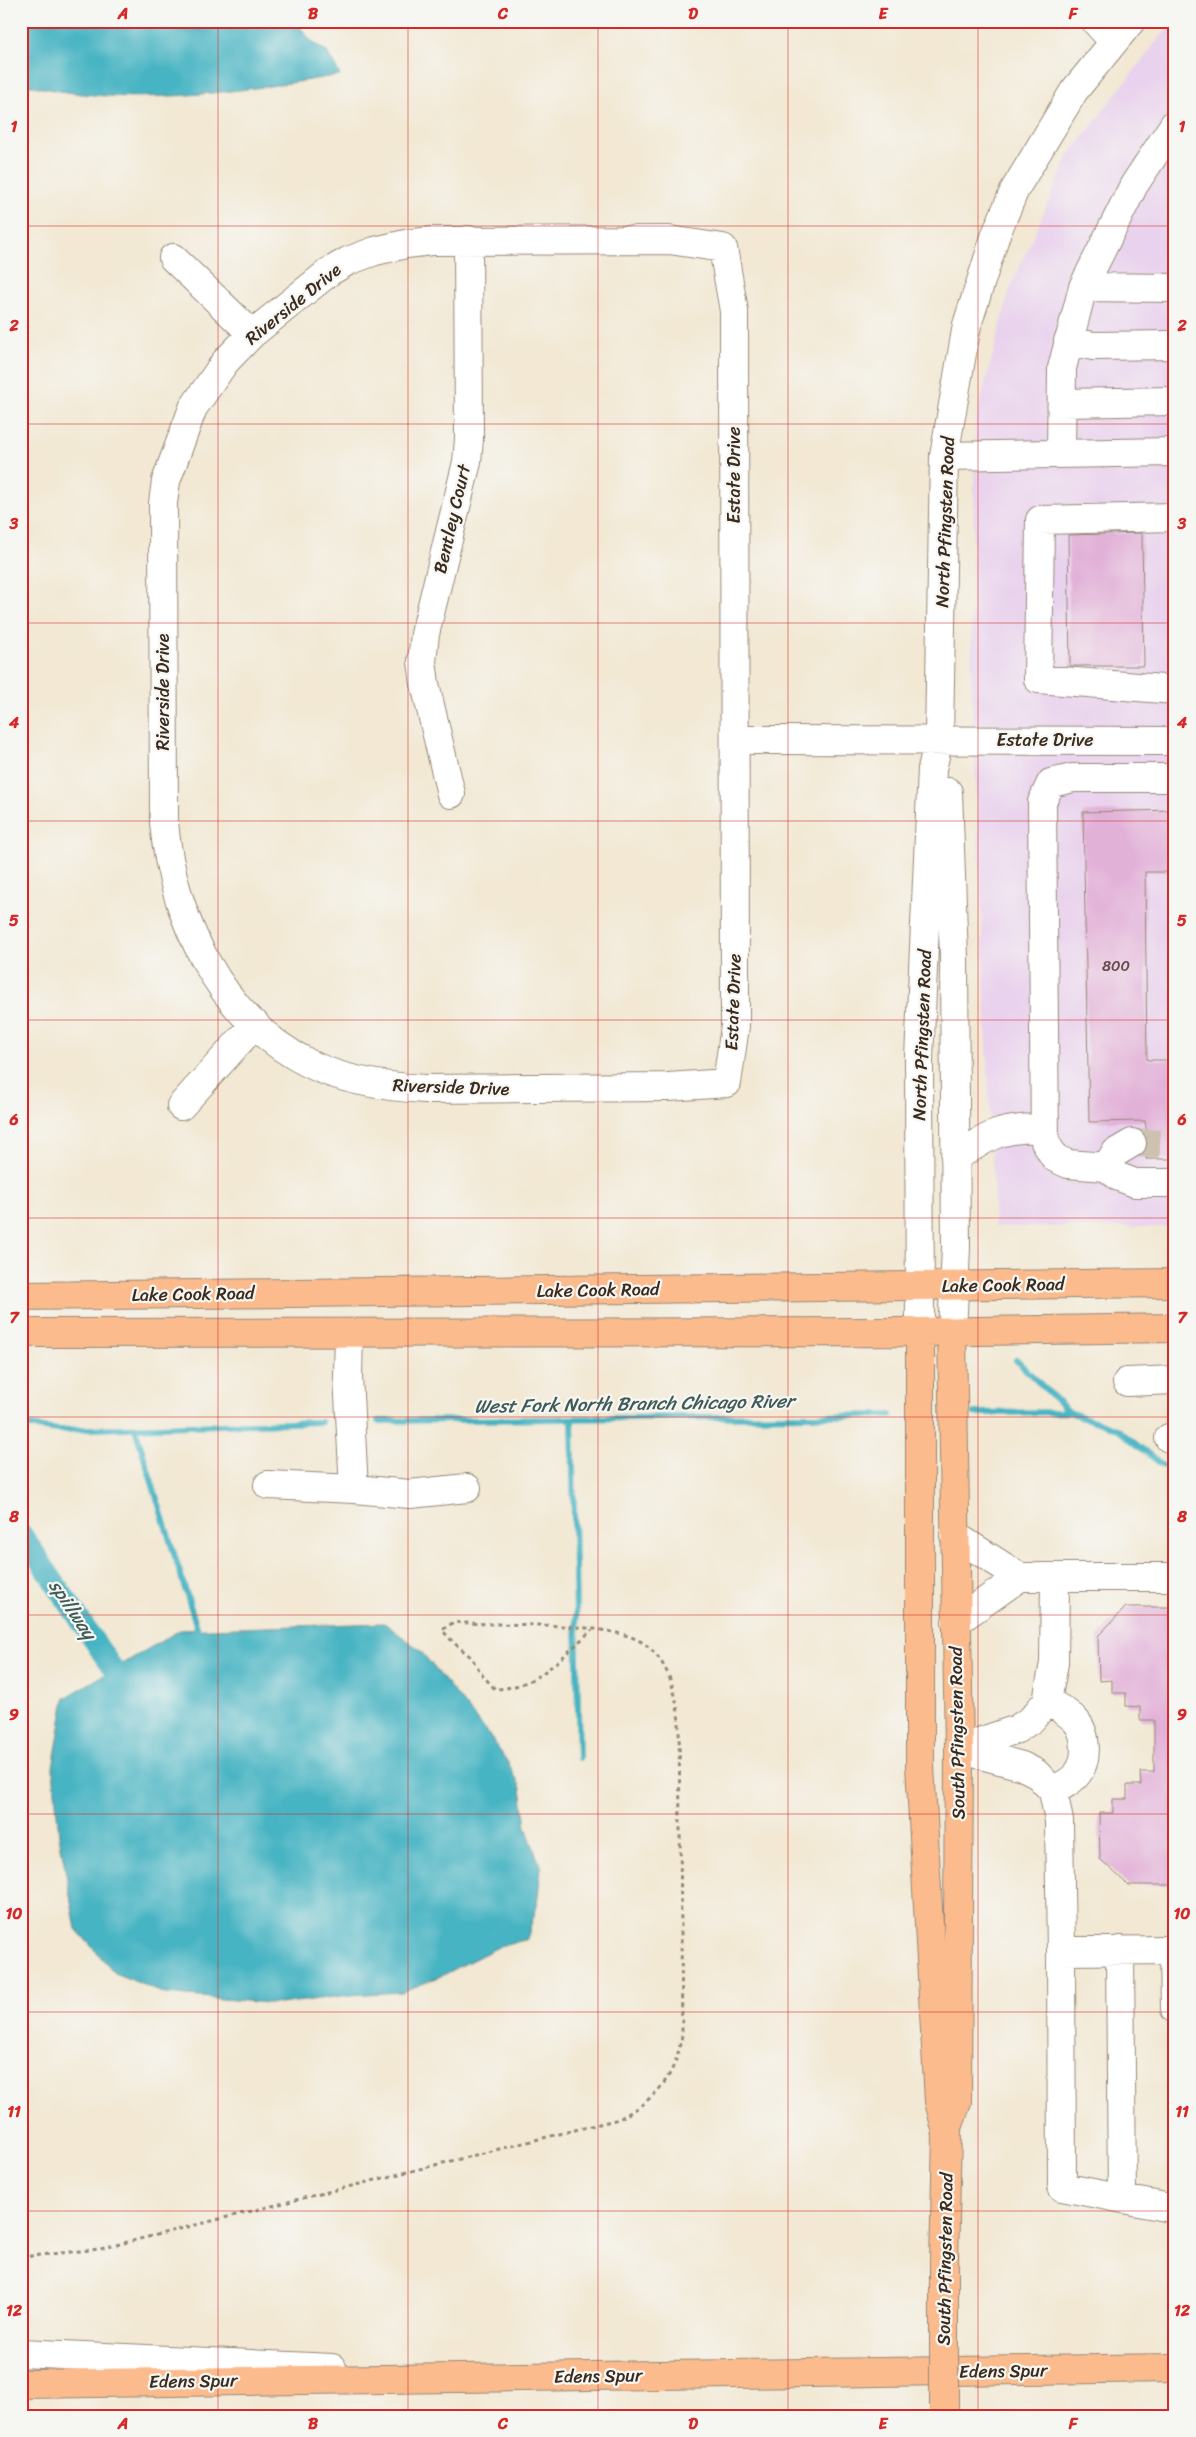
<svg xmlns="http://www.w3.org/2000/svg" width="1196" height="2437" font-family="Sriracha,sans-serif">
  <rect width="100%" height="100%" fill="#f6f6f2"/>
  <filter id="ink" filterUnits="userSpaceOnUse"><feTurbulence type="fractalNoise" baseFrequency=".02" numOctaves="2"/><feDisplacementMap in="SourceGraphic" scale="10" xChannelSelector="R" yChannelSelector="G"/><feConvolveMatrix kernelMatrix="1 2 1 2 8 2 1 2 1" color-interpolation-filters="sRGB"/></filter>
  <filter id="wash" filterUnits="userSpaceOnUse"><feTurbulence type="fractalNoise" baseFrequency=".0096" numOctaves="4" result="noise"/><feDisplacementMap in="SourceGraphic" scale="20" xChannelSelector="R" yChannelSelector="G"/><feGaussianBlur stdDeviation="1.12" result="paint"/><feColorMatrix in="noise" values="0 0 0 0 0 0 0 0 0 0 0 0 0 0 0 0 0 1.4 0 .05"/><feComposite in="paint" operator="in"/></filter>
  <g filter="url(#wash)">
    <rect width="100%" height="100%" fill="#f2e8d3"/>
    <path fill="#e9d2ed" d="M 1175,23 L 1175,1227 L 995,1227 L 971,674 L 975,422 L 1010,289 L 1069,155 L 1160,37 Z"/>
    <path fill="#47b4c3" stroke="#416f70" d="M 21,21 L 296,21 L 311,41 L 327,52 L 340,75 C 237,92 124,110 21,83 Z
      M 384,1623 L 419,1649 L 486,1731 L 507,1761 L 521,1788 L 526,1827 L 541,1868 L 537,1905 L 527,1939 L 496,1948 L 441,1976 L 402,1992 L 349,1995 L 280,2004 L 165,1994 L 115,1973 L 76,1929 L 59,1835 L 53,1768 L 65,1698 L 180,1630 Z"/>
    <g fill="none" stroke-linecap="round" stroke-linejoin="round">
      <path stroke="#47b4c3" stroke-width="6" d="M 1016,1360 L 1069,1412
        M 974,1413 L 1069,1412 L 1117,1429 L 1175,1475
        M 572,1420 L 579,1758
        M 378,1421 L 891,1415
        M 21,1425 L 59,1430 L 321,1422
        M 135,1428 L 200,1637"/>
      <path stroke="#47b4c3" stroke-width="21" d="M 21,1533 L 124,1685"/>
    </g>
    <g id="blocks">
      <path fill="#e2b1d8" d="M 1142,533 L 1144,666 L 1070,666 L 1068,535 Z
        M 1175,810 L 1175,872 L 1145,872 L 1147,1060 L 1175,1060 L 1173,1159 L 1146,1159 L 1148,1142 L 1145,1121 L 1089,1122 L 1083,812 Z
        M 1126,1607 L 1170,1607 L 1170,1620 L 1175,1620 L 1175,1871 L 1173,1871 L 1173,1885 L 1128,1885 L 1100,1859 L 1099,1813 L 1113,1813 L 1113,1799 L 1127,1799 L 1127,1785 L 1141,1785 L 1140,1772 L 1154,1772 L 1154,1720 L 1140,1720 L 1140,1707 L 1126,1706 L 1126,1693 L 1112,1693 L 1112,1680 L 1099,1681 L 1098,1636 Z"/>
    </g>
  </g>
  <g filter="url(#ink)">
    <use href="#blocks" fill-opacity="0" stroke="#968978" stroke-width="1"/>
    <g fill="none" stroke-linecap="round" stroke-linejoin="round">
      <path stroke="#cdc2af" stroke-width="28" stroke-dasharray="28 14" stroke-linecap="butt" d="M 1132,1143 L 1175,1144"/>
      <g stroke="#968978" stroke-width="30">
        <path id="minor" d="M 1095,21 L 1114,42
          M 669,240 L 723,248 L 734,311 L 735,1026 L 727,1083 L 668,1087 L 425,1089 C 386,1087 343,1081 308,1063 C 219,1018 173,917 164,823 L 163,503 L 166,481 L 193,408 L 225,362 L 252,334 L 329,272 L 348,261 L 375,251 L 406,244 L 432,241 Z
          M 173,258 L 252,334
          M 1083,287 L 1175,288
          M 1068,341 L 1093,346 L 1175,345
          M 1062,403 L 1175,401
          M 1061,454 L 1062,368 L 1083,287 L 1134,185 L 1175,123
          M 944,456 L 1175,452
          M 1175,517 L 1040,520 L 1038,679 L 1175,690
          M 735,740 L 1175,741
          M 1175,778 L 1073,778 L 1051,783 L 1042,802 L 1045,1142 L 1055,1158 L 1068,1164 L 1106,1167 L 1119,1177 L 1135,1183 L 1175,1183
          M 948,792 L 954,959 L 956,1248 L 952,1332
          M 451,794 L 425,684 L 422,661 L 425,634 L 467,462 L 469,439 L 468,240
          M 181,1106 L 255,1024
          M 955,1158 C 991,1134 1000,1128 1043,1128
          M 1106,1167 L 1115,1153 L 1132,1143
          M 920,1332 L 919,1058 L 932,769 L 939,739 L 944,456 L 967,325 L 996,234 L 1015,189 L 1074,91 L 1131,21
          M 349,1333 L 348,1376 L 354,1489 L 410,1494 L 467,1488
          M 1127,1382 L 1175,1380
          M 1169,1438 L 1175,1438
          M 268,1485 L 354,1489
          M 954,1535 L 1020,1577 L 1175,1577
          M 956,1622 L 1020,1577
          M 1047,1701 C 1057,1707 1068,1712 1076,1721 C 1087,1734 1088,1759 1078,1773 C 1072,1781 1062,1786 1053,1791
          M 959,1749 L 1022,1766 L 1036,1773 L 1053,1791 L 1059,1821 L 1061,1951 L 1175,1950
          M 959,1749 L 1017,1729 L 1032,1719 L 1047,1701 L 1054,1663 L 1055,1579
          M 1120,1950 L 1122,2198
          M 1174,1950 L 1175,2009
          M 1061,1951 L 1062,2187 L 1175,2209
          M 21,2353 L 332,2368"/>
      </g>
      <g stroke="#968978" stroke-width="30">
        <path id="major" d="M 21,1296 L 1175,1283
          M 920,1332 L 920,1766 L 939,2101 L 947,2133 L 944,2263
          M 21,1333 L 920,1332 L 1175,1328
          M 950,2122 L 957,2102 L 959,1749 L 952,1332"/>
      </g>
      <g stroke="#968978" stroke-width="30">
        <path id="highway" d="M 21,2384 L 1175,2368"/>
      </g>
      <path stroke="#968978" stroke-width="3" stroke-dasharray="4 4" stroke-linecap="butt" d="M 21,2257 L 100,2249 L 619,2119 C 657,2098 675,2078 682,2035 L 679,1724 C 677,1696 670,1664 646,1645 C 613,1619 499,1627 454,1622 L 442,1630 L 454,1643 L 471,1657 L 483,1676 L 495,1689 C 538,1688 562,1656 592,1630"/>
      <use href="#minor" stroke="#fff" stroke-width="28"/>
      <use href="#major" stroke="#fbbb8d" stroke-width="28"/>
      <use href="#highway" stroke="#fbbb8d" stroke-width="28"/>
      <g stroke="#968978" stroke-width="30" stroke-linecap="butt">
        <path id="major-bridge" d="M 944,2263 L 944,2416"/>
      </g>
      <use href="#major-bridge" stroke="#fbbb8d" stroke-width="28"/>
    </g>
  </g>
  <path fill="none" stroke="#d62828" stroke-width="1" stroke-opacity="0.55" d="M 218,21 L 218,2416M 408,21 L 408,2416M 598,21 L 598,2416M 788,21 L 788,2416M 978,21 L 978,2416M 21,226 L 1175,226M 21,424 L 1175,424M 21,623 L 1175,623M 21,821 L 1175,821M 21,1020 L 1175,1020M 21,1218 L 1175,1218M 21,1417 L 1175,1417M 21,1615 L 1175,1615M 21,1814 L 1175,1814M 21,2012 L 1175,2012M 21,2211 L 1175,2211"/>
  <g text-anchor="middle" stroke-width="4.5" stroke-linejoin="round" paint-order="stroke">
    <g font-size="15" fill="#654c4c">
      <text x="1116" y="971">800</text>
    </g>
    <g font-size="18" fill="#3b2a1e" stroke="#f6f6f2">
      <text transform="translate(293 304) rotate(-39)" y="6">Riverside Drive</text>
      <text transform="translate(734 475) rotate(-90)" y="6">Estate Drive</text>
      <text transform="translate(452 519) rotate(-77)" y="6">Bentley Court</text>
      <text transform="translate(945 522) rotate(-88)" y="6">North Pfingsten Road</text>
      <text transform="translate(163 692) rotate(-90)" y="6">Riverside Drive</text>
      <text x="1045" y="746">Estate Drive</text>
      <text transform="translate(733 1002) rotate(-88)" y="6">Estate Drive</text>
      <text transform="translate(922 1035) rotate(-88)" y="6">North Pfingsten Road</text>
      <text transform="translate(451 1087) rotate(2)" y="6">Riverside Drive</text>
      <text transform="translate(1003 1285) rotate(-1)" y="6">Lake Cook Road</text>
      <text transform="translate(598 1290) rotate(-1)" y="6">Lake Cook Road</text>
      <text transform="translate(193 1294) rotate(-1)" y="6">Lake Cook Road</text>
      <text transform="translate(957 1733) rotate(-91)" y="6">South Pfingsten Road</text>
      <text transform="translate(945 2259) rotate(-89)" y="6">South Pfingsten Road</text>
      <text transform="translate(1003 2371) rotate(-1)" y="6">Edens Spur</text>
      <text transform="translate(598 2376) rotate(-1)" y="6">Edens Spur</text>
      <text transform="translate(193 2381) rotate(-1)" y="6">Edens Spur</text>
    </g>
    <g font-size="19" font-style="italic" fill="#3f5a58" stroke="#f6f6f2">
      <text transform="translate(634 1403) rotate(-1)" y="7">West Fork North Branch Chicago River</text>
      <text transform="translate(73 1609) rotate(56)" y="7">spillway</text>
    </g>
  </g>
  <rect width="1196" height="2437" fill="none" stroke="#f6f6f2" stroke-width="55"/>
  <rect x="28" y="28" width="1140" height="2382" fill="none" stroke="#d62828" stroke-width="2"/>
  <g font-size="16" text-anchor="middle" font-weight="bold" fill="#d62828">
    <text x="123" y="19">A</text>
    <text x="313" y="19">B</text>
    <text x="503" y="19">C</text>
    <text x="693" y="19">D</text>
    <text x="883" y="19">E</text>
    <text x="1073" y="19">F</text>
    <text x="14" y="132">1</text>
    <text x="1182" y="132">1</text>
    <text x="14" y="331">2</text>
    <text x="1182" y="331">2</text>
    <text x="14" y="529">3</text>
    <text x="1182" y="529">3</text>
    <text x="14" y="728">4</text>
    <text x="1182" y="728">4</text>
    <text x="14" y="926">5</text>
    <text x="1182" y="926">5</text>
    <text x="14" y="1125">6</text>
    <text x="1182" y="1125">6</text>
    <text x="14" y="1323">7</text>
    <text x="1182" y="1323">7</text>
    <text x="14" y="1522">8</text>
    <text x="1182" y="1522">8</text>
    <text x="14" y="1720">9</text>
    <text x="1182" y="1720">9</text>
    <text x="14" y="1919">10</text>
    <text x="1182" y="1919">10</text>
    <text x="14" y="2117">11</text>
    <text x="1182" y="2117">11</text>
    <text x="14" y="2316">12</text>
    <text x="1182" y="2316">12</text>
    <text x="123" y="2429">A</text>
    <text x="313" y="2429">B</text>
    <text x="503" y="2429">C</text>
    <text x="693" y="2429">D</text>
    <text x="883" y="2429">E</text>
    <text x="1073" y="2429">F</text>
  </g>
</svg>
